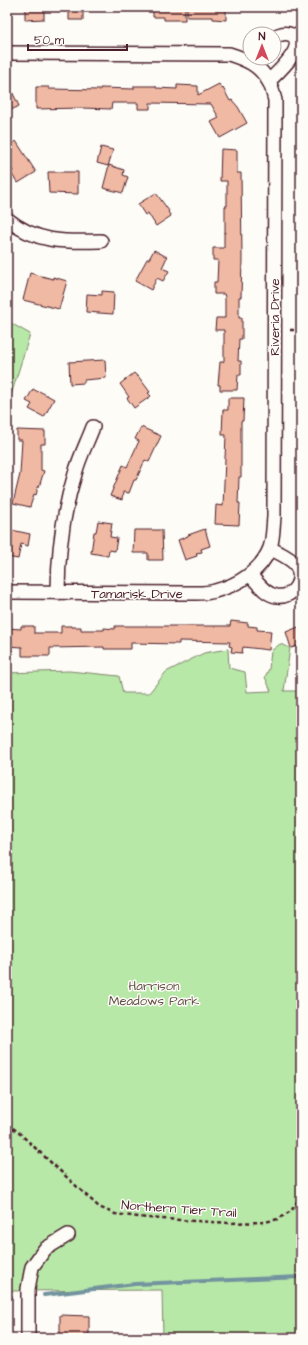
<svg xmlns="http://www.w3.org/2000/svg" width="308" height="1345" font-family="'Architects Daughter',sans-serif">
  <rect width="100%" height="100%" fill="#fdfcf7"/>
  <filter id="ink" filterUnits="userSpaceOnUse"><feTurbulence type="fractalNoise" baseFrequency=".025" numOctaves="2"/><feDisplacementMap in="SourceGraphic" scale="8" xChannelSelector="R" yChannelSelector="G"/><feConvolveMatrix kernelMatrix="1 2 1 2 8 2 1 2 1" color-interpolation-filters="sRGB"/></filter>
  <g filter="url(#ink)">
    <path fill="#b7e8a8" stroke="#80846a" d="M 7,321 L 30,334 L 7,408 Z
      M 280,644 L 290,648 L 284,691 L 299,691 L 301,690 L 301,1338 L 163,1338 L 162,1290 L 7,1291 L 7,673 L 69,671 L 119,676 L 123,693 L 149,693 L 166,672 L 204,653 L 228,649 L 229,668 L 245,672 L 247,692 L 271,691 L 265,677 L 269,669 L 271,651 Z"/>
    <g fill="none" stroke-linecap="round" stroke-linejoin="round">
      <path stroke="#73939e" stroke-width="4" d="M 44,1295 L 135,1284 L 301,1277
        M 7,1298 L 11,1297"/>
    </g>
    <path fill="#f0b9a3" stroke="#4a1f2b" d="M 25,7 L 44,7 L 44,19 L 25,20 Z
      M 69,7 L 83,7 L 83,20 L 69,20 Z
      M 153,7 L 185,7 L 185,20 L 164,20 L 164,17 L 153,17 Z
      M 187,7 L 226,7 L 226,20 L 213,19 L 213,17 L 187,17 Z
      M 7,81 L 19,106 L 7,112 Z
      M 219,84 L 222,89 L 223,88 L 230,101 L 232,100 L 238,107 L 247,123 L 220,138 L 211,122 L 219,118 L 211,104 L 150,103 L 150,109 L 138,109 L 138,103 L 112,103 L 111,109 L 82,108 L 36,109 L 36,87 L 49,87 L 49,89 L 100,90 L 100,88 L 134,89 L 134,86 L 156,86 L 156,88 L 177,89 L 177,85 L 198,86 L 198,95 Z
      M 16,141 L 36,172 L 18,183 L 10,172 L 13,171 L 7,162 L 7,147 Z
      M 101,147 L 113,150 L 108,166 L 97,163 Z
      M 221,149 L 237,150 L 237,173 L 241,173 L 242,258 L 241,297 L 239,297 L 239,318 L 242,318 L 242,339 L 239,339 L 238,361 L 241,361 L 241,375 L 238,375 L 237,390 L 220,390 L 220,385 L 218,385 L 220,362 L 223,362 L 224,361 L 224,330 L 215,330 L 216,318 L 225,318 L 225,297 L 224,294 L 214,294 L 214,282 L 217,282 L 218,260 L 213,260 L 213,248 L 224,248 L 224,233 L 225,233 L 225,206 L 227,206 L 227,181 L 220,181 Z
      M 109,165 L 124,170 L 123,175 L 128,177 L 123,193 L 103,188 Z
      M 48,172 L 78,172 L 78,194 L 49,193 Z
      M 156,193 L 169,211 L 168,212 L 171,216 L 156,226 L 148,213 L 145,215 L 138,204 Z
      M 154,250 L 167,257 L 162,268 L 169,271 L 163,281 L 157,278 L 151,290 L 135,281 L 147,259 L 149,259 Z
      M 30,273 L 53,279 L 53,277 L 67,281 L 59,309 L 23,300 Z
      M 102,291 L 114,292 L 113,314 L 86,312 L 87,294 L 102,295 Z
      M 105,360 L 106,378 L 84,380 L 84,383 L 70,384 L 69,362 Z
      M 134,373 L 137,376 L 138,376 L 150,392 L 148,393 L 151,396 L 134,408 L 127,398 L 129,397 L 120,384 Z
      M 33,389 L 38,392 L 39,391 L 54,399 L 44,417 L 29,409 L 32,404 L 26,401 Z
      M 228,398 L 244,398 L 243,421 L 241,421 L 241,477 L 239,477 L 238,503 L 240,503 L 239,525 L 215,524 L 216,505 L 223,506 L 226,435 L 222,435 L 223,410 L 228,410 Z
      M 141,427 L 161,436 L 149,462 L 145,460 L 136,480 L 134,480 L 129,493 L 123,492 L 122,500 L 110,496 L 123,465 L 127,467 L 139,441 L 135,439 Z
      M 17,430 L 45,431 L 45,444 L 41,444 L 41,470 L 44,471 L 39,487 L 38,487 L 36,495 L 34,494 L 30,507 L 13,503 L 20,474 L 22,440 L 17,440 Z
      M 98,521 L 112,523 L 110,537 L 117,538 L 115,551 L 109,550 L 108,556 L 91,553 L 94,532 L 96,532 Z
      M 7,529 L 30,534 L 28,546 L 21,544 L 18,559 L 7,557 Z
      M 205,529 L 210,546 L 201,549 L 202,552 L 196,553 L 197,556 L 185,560 L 178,540 L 188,536 L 188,535 Z
      M 134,530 L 162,530 L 163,560 L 148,560 L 148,553 L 133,553 Z
      M 231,621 L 248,623 L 248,626 L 257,627 L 257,630 L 271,631 L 269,650 L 243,647 L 242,653 L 231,652 L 232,647 L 229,646 L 230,642 L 179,641 L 179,644 L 131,643 L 131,649 L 104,649 L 104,647 L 50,648 L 50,656 L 22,656 L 22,647 L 7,646 L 7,628 L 21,629 L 21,626 L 34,626 L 34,633 L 61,633 L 61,626 L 71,626 L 71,627 L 81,627 L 81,630 L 104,630 L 104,628 L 115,629 L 115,626 L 230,626 Z
      M 301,626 L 301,645 L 291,648 L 286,632 Z
      M 60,1315 L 89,1316 L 89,1338 L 60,1338 Z"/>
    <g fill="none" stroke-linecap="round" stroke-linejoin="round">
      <g stroke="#4a1f2b" stroke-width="16">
        <path id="street" d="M 7,53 L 229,54 C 245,59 260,65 269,82 C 272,87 273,94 275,100 L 274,517 C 273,527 273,539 270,548 C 261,571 238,585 215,591 C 206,594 196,593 187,593 L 7,592
          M 269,81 C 277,73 308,46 292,35 C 285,32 280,34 274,37
          M 7,219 C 36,243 65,242 101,241
          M 250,575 C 258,583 265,594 276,596 C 294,599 305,579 296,565 C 290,557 278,553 270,548
          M 58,593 C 58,553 63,512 75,474 C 79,458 87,443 93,427
          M 28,1338 L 28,1289 L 32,1267 L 45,1249 L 68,1235"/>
      </g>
      <path stroke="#4a1f2b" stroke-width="2.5" stroke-dasharray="4 3" stroke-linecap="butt" d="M 290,330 L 301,330
        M 7,1124 L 17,1131 L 99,1207 L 115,1214 L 147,1218 L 229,1223 L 265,1222 L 278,1219 L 291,1211 L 301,1196"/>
      <use href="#street" stroke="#fdfcf7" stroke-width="13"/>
    </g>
  </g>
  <g text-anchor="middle" stroke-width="3" stroke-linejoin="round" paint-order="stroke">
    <g font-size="13" fill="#4a1f2b" stroke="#fdfcf7">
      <text transform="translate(274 317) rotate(-90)" y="5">Riveria Drive</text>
      <text x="137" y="598">Tamarisk Drive</text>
      <text transform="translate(179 1208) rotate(4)" y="5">Northern Tier Trail</text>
    </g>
    <g font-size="13" fill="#65514a" stroke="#fdfcf7">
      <text x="154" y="990">Harrison<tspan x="154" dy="15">Meadows Park</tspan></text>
    </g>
  </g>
  <rect width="308" height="1345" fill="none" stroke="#fdfcf7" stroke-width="24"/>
  <rect x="12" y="12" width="284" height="1321" fill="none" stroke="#4a1f2b" stroke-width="1.5" filter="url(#ink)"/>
  <g transform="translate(262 46)"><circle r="19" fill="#fdfcf7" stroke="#b5a4a5"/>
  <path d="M0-3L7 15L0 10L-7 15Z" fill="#d1495b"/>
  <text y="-6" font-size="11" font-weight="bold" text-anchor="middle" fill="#4a1f2b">N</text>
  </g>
  <path d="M28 44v6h99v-6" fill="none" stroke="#4a1f2b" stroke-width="2"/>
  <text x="34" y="44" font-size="12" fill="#4a1f2b" stroke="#fdfcf7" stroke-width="3" paint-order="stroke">50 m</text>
</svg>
